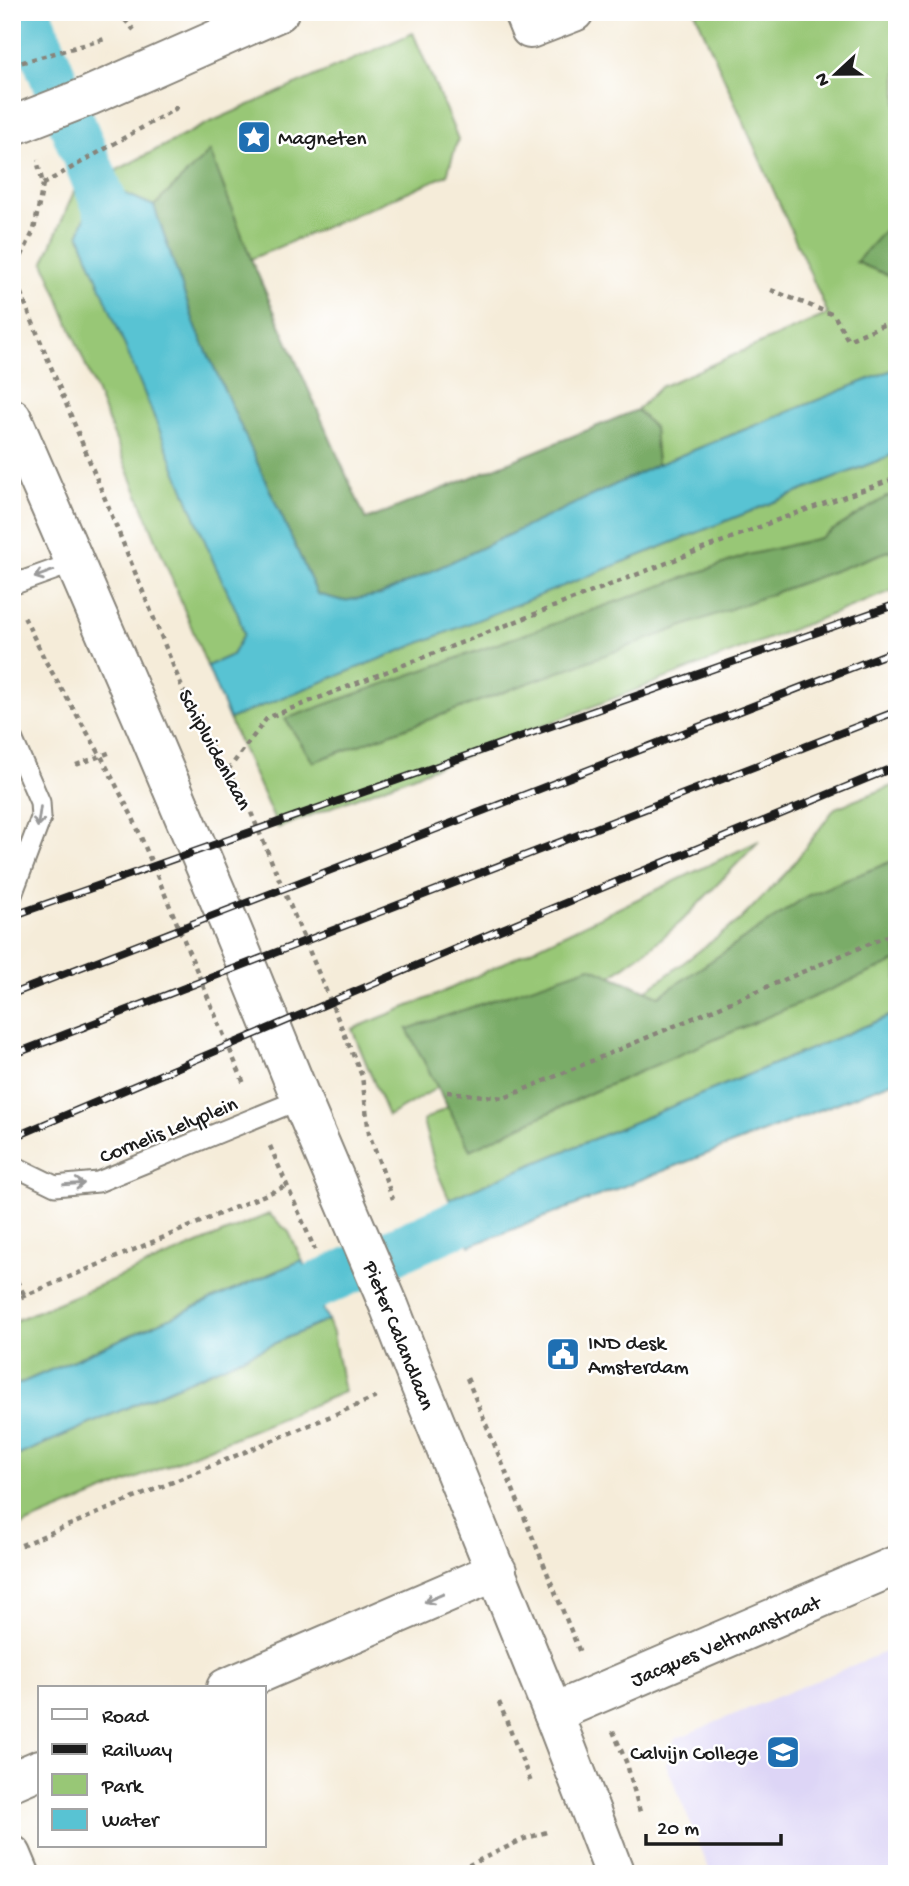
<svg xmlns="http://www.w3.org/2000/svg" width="909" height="1886" font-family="'Gochi Hand',sans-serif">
  <rect width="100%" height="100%" fill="#fff"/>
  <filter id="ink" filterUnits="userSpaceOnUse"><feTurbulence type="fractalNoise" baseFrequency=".0143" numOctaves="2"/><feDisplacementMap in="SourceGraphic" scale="14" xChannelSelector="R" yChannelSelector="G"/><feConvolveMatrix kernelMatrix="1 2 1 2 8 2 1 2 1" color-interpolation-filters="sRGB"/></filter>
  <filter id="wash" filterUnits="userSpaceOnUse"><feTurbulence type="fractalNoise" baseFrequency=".00686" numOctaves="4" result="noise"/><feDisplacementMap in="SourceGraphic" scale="28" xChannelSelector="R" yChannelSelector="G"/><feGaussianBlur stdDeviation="1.57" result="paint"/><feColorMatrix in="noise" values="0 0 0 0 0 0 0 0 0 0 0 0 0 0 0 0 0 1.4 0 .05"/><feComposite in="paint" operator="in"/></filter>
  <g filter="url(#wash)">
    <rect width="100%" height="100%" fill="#f5ecd9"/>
    <path fill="#ddd5f6" d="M 897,1647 L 897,1874 L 711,1874 L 666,1764 L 675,1739 Z"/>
    <path fill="#98c776" stroke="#5a7249" stroke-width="2" d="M 695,12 L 897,12 L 897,368 L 657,465 L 654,428 L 637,410 L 660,387 L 828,314 Z
      M 413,33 L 458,139 L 447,175 L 251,259 L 210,152 L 154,206 L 110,187 L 117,170 L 206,124 Z
      M 76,187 L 92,196 L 79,234 L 238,614 L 244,634 L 232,655 L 207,666 L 44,262 Z
      M 897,453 L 897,589 L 278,828 L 229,719 Z
      M 897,784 L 897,1013 L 449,1199 L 436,1169 L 423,1121 L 638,997 L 740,920 L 788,871 L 835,808 Z
      M 759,841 L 681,922 L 651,947 L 573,1004 L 463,1073 L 388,1116 L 352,1029 L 439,994 Z
      M 269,1214 L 289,1232 L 302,1260 L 12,1387 L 12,1322 Z
      M 328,1320 L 333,1333 L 344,1392 L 12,1530 L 12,1458 Z"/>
    <path fill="#7aac67" stroke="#4b6442" stroke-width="2" d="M 210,151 L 251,259 L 366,520 L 637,410 L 654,428 L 657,465 L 381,595 L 343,601 L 317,594 L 196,328 L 154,206 Z
      M 897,216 L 897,279 L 856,262 Z
      M 888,496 L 897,496 L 897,548 L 313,762 L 285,719 L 748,555 L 820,538 Z
      M 897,859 L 897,961 L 593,1092 L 470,1150 L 407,1029 L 590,967 L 659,996 L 807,896 Z"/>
    <path fill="#58c3d3" stroke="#3a7078" stroke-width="2" d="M 12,12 L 51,12 L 48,23 L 26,32 L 12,25 Z
      M 110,187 L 154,206 L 196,328 L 317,594 L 343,601 L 381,595 L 657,465 L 897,368 L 897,453 L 229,719 L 207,666 L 232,655 L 244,634 L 238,614 L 214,563 L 79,234 L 92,196 Z
      M 897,1013 L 897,1080 L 470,1246 L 449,1199 Z
      M 302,1260 L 328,1320 L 12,1458 L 12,1387 Z"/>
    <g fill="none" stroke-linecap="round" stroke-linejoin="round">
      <path stroke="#58c3d3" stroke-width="47" d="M 27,12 L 124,252
        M 253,1314 L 518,1196"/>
    </g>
  </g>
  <g filter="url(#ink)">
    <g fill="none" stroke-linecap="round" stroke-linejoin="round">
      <g stroke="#88847a" stroke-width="23">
        <path id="lane" d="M 12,585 L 76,562
          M 12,738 L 40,802 L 41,818 L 12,895
          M 12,1163 L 14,1166 L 55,1186 L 98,1182 L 301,1099"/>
      </g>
      <g stroke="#88847a" stroke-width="42">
        <path id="street" d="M 523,12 L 530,29 L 574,12
          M 12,126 L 89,96 L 279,12
          M 226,1688 L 497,1571
          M 553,1713 L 897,1565
          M 12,1781 L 40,1769
          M 12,1855 L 20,1874"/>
      </g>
      <g stroke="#88847a" stroke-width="42">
        <path id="secondary" d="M 12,418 L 150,736 L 233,932 L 301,1099 L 390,1308 L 418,1380 L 553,1713 L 615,1874"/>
      </g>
      <path stroke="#88847a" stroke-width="4.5" stroke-dasharray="5 5" stroke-linecap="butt" d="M 118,12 L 134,30
        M 12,65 L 105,39
        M 43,184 L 175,109 L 177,106
        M 13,274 L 195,719 C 210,748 230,774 247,803 L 362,1076 L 369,1134 L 393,1199
        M 13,274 L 34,230 L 43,184 L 37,160
        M 771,290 L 834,315 L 848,340 L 897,319
        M 24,617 L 46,662 L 101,756 L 133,818 L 245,1086
        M 76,765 L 111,752
        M 228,770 L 267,718 L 780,519 L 897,478
        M 447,1092 L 504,1098 L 897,932
        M 270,1146 L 315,1250
        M 12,1272 L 25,1296
        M 12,1301 L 286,1186
        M 467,1378 L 581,1655
        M 12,1549 L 379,1396
        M 499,1702 L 532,1785
        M 613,1731 L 627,1764 L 640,1812
        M 450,1874 L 524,1839 L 550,1831"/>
      <use href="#lane" stroke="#fff" stroke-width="19"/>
      <use href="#street" stroke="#fff" stroke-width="38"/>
      <use href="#secondary" stroke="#fff" stroke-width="38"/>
      <g stroke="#1c1c1c" stroke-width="8">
        <path id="rail" d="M 12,916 L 897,604
          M 12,994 L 897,650
          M 12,1055 L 897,711
          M 12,1138 L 495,932 L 897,766"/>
      </g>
      <use href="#rail" stroke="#fff" stroke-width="5" stroke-dasharray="16" stroke-linecap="butt"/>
    </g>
    <defs><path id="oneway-shaft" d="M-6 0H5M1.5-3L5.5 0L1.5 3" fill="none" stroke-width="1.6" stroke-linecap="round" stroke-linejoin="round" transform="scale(1.75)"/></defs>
    <g stroke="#999">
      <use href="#oneway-shaft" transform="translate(44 574) rotate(160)"/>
      <use href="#oneway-shaft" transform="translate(39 817) rotate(98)"/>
      <use href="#oneway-shaft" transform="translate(74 1184) rotate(-4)"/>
      <use href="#oneway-shaft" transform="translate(434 1598) rotate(157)"/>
    </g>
  </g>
  <defs>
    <g id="sight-square" transform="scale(1.75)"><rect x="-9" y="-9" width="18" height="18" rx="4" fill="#1f6fb2" stroke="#fff"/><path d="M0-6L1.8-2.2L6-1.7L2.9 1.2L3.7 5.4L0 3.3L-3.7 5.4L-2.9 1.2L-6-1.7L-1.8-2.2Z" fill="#fff"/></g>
    <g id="civic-square" transform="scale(1.75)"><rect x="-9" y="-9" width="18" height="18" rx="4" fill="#1f6fb2" stroke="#fff"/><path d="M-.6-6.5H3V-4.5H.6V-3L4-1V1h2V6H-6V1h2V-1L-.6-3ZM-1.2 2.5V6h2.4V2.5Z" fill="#fff"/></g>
    <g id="school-square" transform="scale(1.75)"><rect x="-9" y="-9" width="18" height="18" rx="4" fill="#1f6fb2" stroke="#fff"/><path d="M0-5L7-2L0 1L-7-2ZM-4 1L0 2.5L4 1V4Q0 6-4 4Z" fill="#fff"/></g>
  </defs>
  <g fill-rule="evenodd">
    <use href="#sight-square" x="254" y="137"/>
    <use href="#civic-square" x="563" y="1354"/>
    <use href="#school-square" x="783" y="1752"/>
  </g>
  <g text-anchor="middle" stroke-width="5" stroke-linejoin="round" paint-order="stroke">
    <g font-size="21" fill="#1c1c1c" stroke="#fff" text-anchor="start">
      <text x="278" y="144">Magneten</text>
      <text x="588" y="1349">IND desk<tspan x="588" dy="24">Amsterdam</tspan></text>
      <text x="758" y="1759" text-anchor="end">Calvijn College</text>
    </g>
    <g font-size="21" fill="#1c1c1c" stroke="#fff">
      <text transform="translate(216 749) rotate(62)" y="7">Schipluidenlaan</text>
      <text transform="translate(168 1129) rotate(-22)" y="7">Cornelis Lelyplein</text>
      <text transform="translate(400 1335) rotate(68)" y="7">Pieter Calandlaan</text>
      <text transform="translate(725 1640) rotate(-23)" y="7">Jacques Veltmanstraat</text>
    </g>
  </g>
  <rect width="909" height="1886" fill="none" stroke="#fff" stroke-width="42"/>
  <rect x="38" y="1686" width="228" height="161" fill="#ffffff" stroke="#a4a4a4" stroke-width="2"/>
  <rect x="52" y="1709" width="35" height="10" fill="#ffffff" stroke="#a4a4a4" stroke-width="2"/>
  <text x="102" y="1722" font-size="21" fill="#1c1c1c">Road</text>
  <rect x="52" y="1744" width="35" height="10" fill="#1c1c1c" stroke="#a4a4a4" stroke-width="2"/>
  <text x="102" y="1756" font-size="21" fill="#1c1c1c">Railway</text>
  <rect x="52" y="1774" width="35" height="21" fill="#98c776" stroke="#a4a4a4" stroke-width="2"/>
  <text x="102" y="1792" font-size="21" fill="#1c1c1c">Park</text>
  <rect x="52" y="1809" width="35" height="21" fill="#58c3d3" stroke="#a4a4a4" stroke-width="2"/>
  <text x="102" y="1826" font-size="21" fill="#1c1c1c">Water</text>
  <g transform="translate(836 74) rotate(248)" stroke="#ffffff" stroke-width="5" paint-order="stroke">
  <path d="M0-5L12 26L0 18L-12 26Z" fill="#1c1c1c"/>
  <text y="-10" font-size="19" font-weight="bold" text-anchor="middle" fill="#1c1c1c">N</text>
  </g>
  <path d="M646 1834v10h135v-10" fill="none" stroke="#1c1c1c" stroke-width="3.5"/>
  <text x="657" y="1834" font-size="21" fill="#1c1c1c" stroke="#ffffff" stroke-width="5" paint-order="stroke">20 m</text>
</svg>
